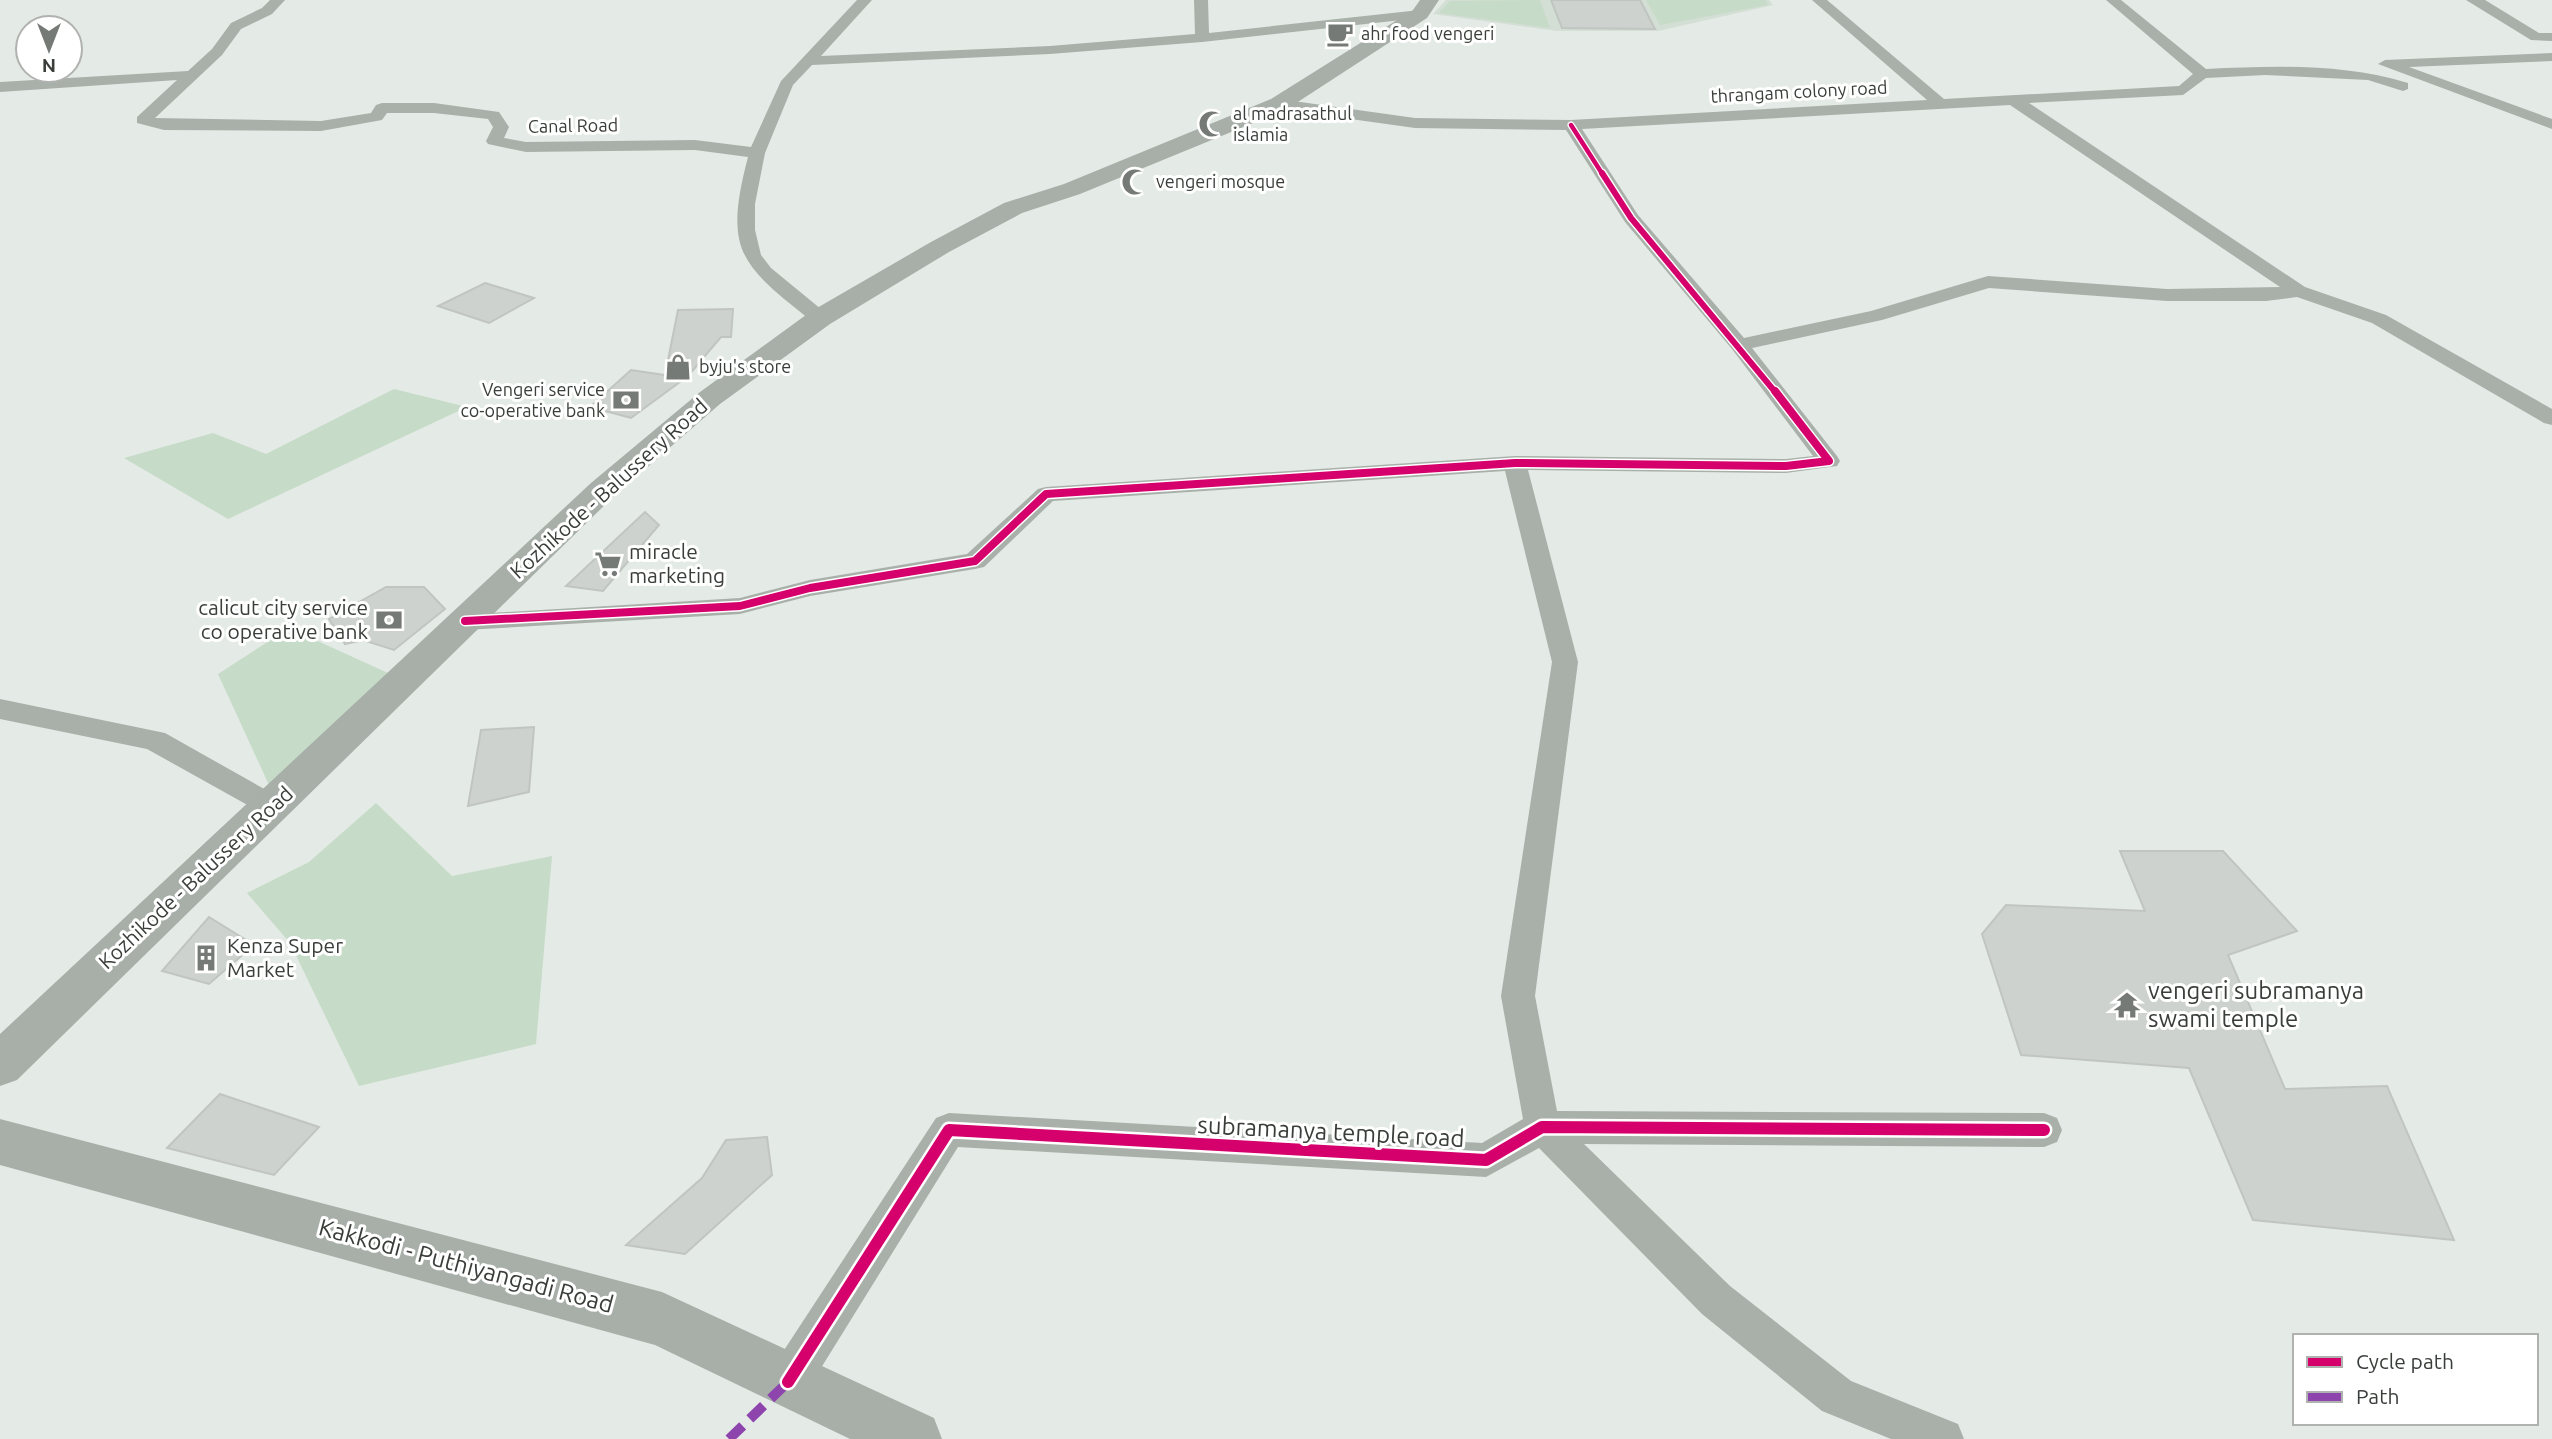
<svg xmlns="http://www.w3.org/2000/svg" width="2552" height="1439" font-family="Ubuntu,sans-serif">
  <rect width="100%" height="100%" fill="#e4eae5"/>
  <path fill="#d3ded4" d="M 1446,0 L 1769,0 L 1773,5 L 1658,31 L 1557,31 L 1433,14 Z"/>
  <path fill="#c6dbc8" d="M 1540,0 L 1550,28 L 1439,13 L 1450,1 Z
    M 1646,0 L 1765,0 L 1768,5 L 1660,25 Z
    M 394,389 L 467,407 L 228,519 L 124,458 L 213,433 L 266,454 Z
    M 289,628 L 410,683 L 269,785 L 218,674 Z
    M 376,803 L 452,876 L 552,856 L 536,1044 L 359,1086 L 290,943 L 247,893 L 309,862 Z"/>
  <path fill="#cdd2ce" stroke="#c1c5c1" stroke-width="2" d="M 1551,0 L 1640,0 L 1655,29 L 1562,28 Z
    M 485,283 L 534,298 L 489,323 L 438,306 Z
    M 733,309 L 731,337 L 721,337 L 688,376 L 631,418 L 590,407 L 631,370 L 665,375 L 678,310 Z
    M 645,512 L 659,525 L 603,591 L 566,586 Z
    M 386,587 L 424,587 L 445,609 L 394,650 L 363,640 L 345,644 L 329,619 Z
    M 534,727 L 529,792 L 468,806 L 481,730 Z
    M 2120,851 L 2223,851 L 2297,931 L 2228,955 L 2285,1089 L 2387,1086 L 2454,1240 L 2253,1220 L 2189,1068 L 2021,1055 L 1982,934 L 2006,905 L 2145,911 Z
    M 209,917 L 254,945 L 209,984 L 162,971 Z
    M 220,1094 L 319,1127 L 274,1175 L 167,1148 Z
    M 767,1137 L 772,1175 L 685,1254 L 626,1245 L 702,1178 L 726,1140 Z"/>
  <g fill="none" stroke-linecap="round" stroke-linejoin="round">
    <path fill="#a9b0aa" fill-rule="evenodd" d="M 270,0 L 285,0 L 272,14 L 241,29 L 222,55 L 155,118 L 321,121 L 371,113 L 376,105 L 382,103 L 434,103 L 499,112 L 509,127 L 504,138 L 526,142 L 695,140 L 751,147 L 781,81 L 857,0 L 872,0 L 821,56 L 1050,46 L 1195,34 L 1194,0 L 1208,0 L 1209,33 L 1420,10 L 1427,14 L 1420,18 L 1202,42 L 1050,54 L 812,65 L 793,85 L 765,153 L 755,204 L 755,230 L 761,255 L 771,268 L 827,314 L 830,318 L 827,322 L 813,322 C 741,265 723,252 748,157 L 695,150 L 526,152 L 488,144 L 486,141 L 493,127 L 488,119 L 434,113 L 387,113 L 382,120 L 321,131 L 164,130 L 137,123 L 137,117 L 177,80 L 0,92 L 0,82 L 188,71 L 212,49 L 231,23 L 262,8 Z
      M 1812,0 L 1827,0 L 1944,99 L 2179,86 L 2193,74 L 2106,0 L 2121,0 L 2206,69 C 2274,66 2342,63 2408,83 L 2408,89 L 2403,91 L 2368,80 L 2265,75 L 2206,78 L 2183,95 L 2029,103 L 2305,287 L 2386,315 L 2552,409 L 2552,425 L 2544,423 L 2372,323 L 2297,297 L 2266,301 L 2167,301 L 1989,288 L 1882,320 L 1752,348 L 1837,456 L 1840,461 L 1837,466 L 1786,473 L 1528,470 L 1578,662 L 1535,996 L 1557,1111 L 2044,1113 L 2057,1118 L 2062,1130 L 2057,1142 L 2044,1147 L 1584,1144 L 1730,1286 L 1851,1381 L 1958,1424 L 1964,1439 L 1891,1439 L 1822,1411 L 1702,1314 L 1539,1148 L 1486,1177 L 958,1147 L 803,1397 L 788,1403 L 773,1397 L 767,1382 L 773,1367 L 936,1118 L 949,1113 L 1482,1143 L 1523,1119 L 1501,996 L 1552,662 L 1505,471 L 1053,501 L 984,567 L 975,569 L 810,596 L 740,614 L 465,630 L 456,627 L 452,621 L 456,615 L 740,598 L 810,580 L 967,554 L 1038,489 L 1046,487 L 1515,456 L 1786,459 L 1813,456 L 1732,349 L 1625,222 L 1566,130 L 1415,128 L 1279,109 L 1271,104 L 1279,99 L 1415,118 L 1571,120 L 1927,100 ZM 2010,105 L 2280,287 L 2167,289 L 1988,276 L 1871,311 L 1744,338 L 1638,215 L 1582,129 Z
      M 2466,0 L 2485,0 L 2539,33 L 2552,33 L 2552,41 L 2531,40 Z
      M 2552,53 L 2552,61 L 2409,67 L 2552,119 L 2552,129 L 2378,64 L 2385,60 Z
      M 0,699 L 165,733 L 282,799 L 286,807 L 282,815 L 271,818 L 147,749 L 0,719 Z"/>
    <path fill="#a8afa9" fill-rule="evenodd" d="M 1420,0 L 1439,0 L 1427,18 L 1287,109 L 1080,194 L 1022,213 L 949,252 L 830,324 L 720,404 L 613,497 L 17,1080 L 0,1086 L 0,1034 L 591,483 L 700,392 L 810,312 L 931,242 L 1004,203 L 1064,184 L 1271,99 L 1413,10 Z
      M 0,1119 L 662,1292 L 934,1418 L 942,1439 L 850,1439 L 655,1345 L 0,1165 Z"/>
    <path stroke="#8e44ad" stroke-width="10" stroke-dasharray="19 10" stroke-linecap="butt" d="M 729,1439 L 788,1382"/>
    <g stroke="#fff" stroke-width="7">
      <path id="cycleway-far3" d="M 1571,125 L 1603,175"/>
    </g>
    <g stroke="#fff" stroke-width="9">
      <path id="cycleway-far2" d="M 1602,173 L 1631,218 L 1776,393"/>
    </g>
    <g stroke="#fff" stroke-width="11">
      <path id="cycleway-far1" d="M 465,621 L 740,606 L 810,588 L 975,561 L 1046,494 L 1515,463 L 1786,466 L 1829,461 L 1775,391"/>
    </g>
    <g stroke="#fff" stroke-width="17">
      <path id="cycleway" d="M 788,1382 L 949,1130 L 1486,1160 L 1542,1127 L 2044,1130"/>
    </g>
    <use href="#cycleway-far3" stroke="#d6006c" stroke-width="4.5"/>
    <use href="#cycleway-far2" stroke="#d6006c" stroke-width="6"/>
    <use href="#cycleway-far1" stroke="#d6006c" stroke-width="8"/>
    <use href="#cycleway" stroke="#d6006c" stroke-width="12"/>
  </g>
  <defs>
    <g id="cafe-bare" transform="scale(2.1)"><path d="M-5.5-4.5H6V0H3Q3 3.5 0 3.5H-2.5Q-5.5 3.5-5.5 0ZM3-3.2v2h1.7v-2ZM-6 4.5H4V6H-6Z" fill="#767a76" stroke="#fff" stroke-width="2.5" paint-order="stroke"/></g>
    <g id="mosque-bare" transform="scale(2.1)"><path d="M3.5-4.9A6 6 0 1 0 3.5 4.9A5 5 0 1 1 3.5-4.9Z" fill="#767a76" stroke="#fff" stroke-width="2.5" paint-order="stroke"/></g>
    <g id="shop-bare" transform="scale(2.1)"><path d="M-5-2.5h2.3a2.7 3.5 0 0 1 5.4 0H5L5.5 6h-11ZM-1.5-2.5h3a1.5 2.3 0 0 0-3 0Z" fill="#767a76" stroke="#fff" stroke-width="2.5" paint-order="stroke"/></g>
    <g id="bank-bare" transform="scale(2.1)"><path d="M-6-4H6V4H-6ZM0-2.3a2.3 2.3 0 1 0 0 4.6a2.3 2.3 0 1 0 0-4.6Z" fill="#767a76" stroke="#fff" stroke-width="2.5" paint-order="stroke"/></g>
    <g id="supermarket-bare" transform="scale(2.1)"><path d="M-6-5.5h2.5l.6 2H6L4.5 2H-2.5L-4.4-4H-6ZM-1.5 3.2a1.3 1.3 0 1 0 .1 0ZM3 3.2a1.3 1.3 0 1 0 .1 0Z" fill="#767a76" stroke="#fff" stroke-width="2.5" paint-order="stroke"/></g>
    <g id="building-bare" transform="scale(2.1)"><path d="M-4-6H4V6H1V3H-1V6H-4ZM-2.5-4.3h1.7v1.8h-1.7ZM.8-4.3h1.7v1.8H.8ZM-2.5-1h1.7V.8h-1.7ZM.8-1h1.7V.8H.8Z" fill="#767a76" stroke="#fff" stroke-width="2.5" paint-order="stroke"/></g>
    <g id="temple-bare" transform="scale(2.1)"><path d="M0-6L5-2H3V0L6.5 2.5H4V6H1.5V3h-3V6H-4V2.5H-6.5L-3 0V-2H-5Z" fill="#767a76" stroke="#fff" stroke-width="2.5" paint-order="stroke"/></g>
  </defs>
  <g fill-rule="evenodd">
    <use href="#cafe-bare" x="1340" y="34"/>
    <use href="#mosque-bare" x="1212" y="124"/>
    <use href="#mosque-bare" x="1135" y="182"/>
    <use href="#shop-bare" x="678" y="367"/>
    <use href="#bank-bare" x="626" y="400"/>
    <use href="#supermarket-bare" x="608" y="564"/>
    <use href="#bank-bare" x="389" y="620"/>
    <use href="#building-bare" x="206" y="958"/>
    <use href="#temple-bare" x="2127" y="1005"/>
  </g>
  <g text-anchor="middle" stroke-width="6" stroke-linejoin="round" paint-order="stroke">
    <g font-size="18" fill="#3a3e3a" stroke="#fff" text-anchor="start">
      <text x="1361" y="40">ahr food vengeri</text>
      <text x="1233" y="120">al madrasathul<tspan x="1233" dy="21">islamia</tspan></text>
      <text x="1156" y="188">vengeri mosque</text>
      <text x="699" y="373">byju's store</text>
      <text x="605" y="396" text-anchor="end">Vengeri service<tspan x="605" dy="21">co-operative bank</tspan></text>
    </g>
    <g font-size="18" fill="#3a3e3a" stroke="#fff">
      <text transform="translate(1799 92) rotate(-3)" y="6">thrangam colony road</text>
      <text transform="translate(573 126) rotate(-1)" y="6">Canal Road</text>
    </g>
    <g font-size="21" fill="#3a3e3a" stroke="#fff">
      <text transform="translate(609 489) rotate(-42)" y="7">Kozhikode - Balussery Road</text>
      <text transform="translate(196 878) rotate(-43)" y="7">Kozhikode - Balussery Road</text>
    </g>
    <g font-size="21" fill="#3a3e3a" stroke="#fff" text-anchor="start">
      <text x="629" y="559">miracle<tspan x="629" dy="24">marketing</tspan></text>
      <text x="368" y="615" text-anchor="end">calicut city service<tspan x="368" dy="24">co operative bank</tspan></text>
      <text x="227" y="953">Kenza Super<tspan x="227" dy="24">Market</tspan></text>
    </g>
    <g font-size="24" fill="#3a3e3a" stroke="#fff" text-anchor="start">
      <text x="2148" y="999">vengeri subramanya<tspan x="2148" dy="28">swami temple</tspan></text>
    </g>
    <g font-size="24" fill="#3a3e3a" stroke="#fff">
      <text transform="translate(1331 1132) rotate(3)" y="8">subramanya temple road</text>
      <text transform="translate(466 1266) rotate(15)" y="8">Kakkodi - Puthiyangadi Road</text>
    </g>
  </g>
  <rect x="2293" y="1334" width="245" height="91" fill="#ffffff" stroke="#b0b2b0" stroke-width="2"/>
  <rect x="2307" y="1357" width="35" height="10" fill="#d6006c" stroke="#b0b2b0" stroke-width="2"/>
  <text x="2356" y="1369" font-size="21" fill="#3a3e3a">Cycle path</text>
  <rect x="2307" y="1392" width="35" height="10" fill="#8e44ad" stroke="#b0b2b0" stroke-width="2"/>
  <text x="2356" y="1404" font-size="21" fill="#3a3e3a">Path</text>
  <g transform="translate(49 49) rotate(180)"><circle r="33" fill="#ffffff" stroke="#b0b2b0" stroke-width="2"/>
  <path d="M0-5L12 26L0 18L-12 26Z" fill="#767a76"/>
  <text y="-10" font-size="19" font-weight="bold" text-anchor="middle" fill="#3a3e3a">N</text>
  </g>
</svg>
